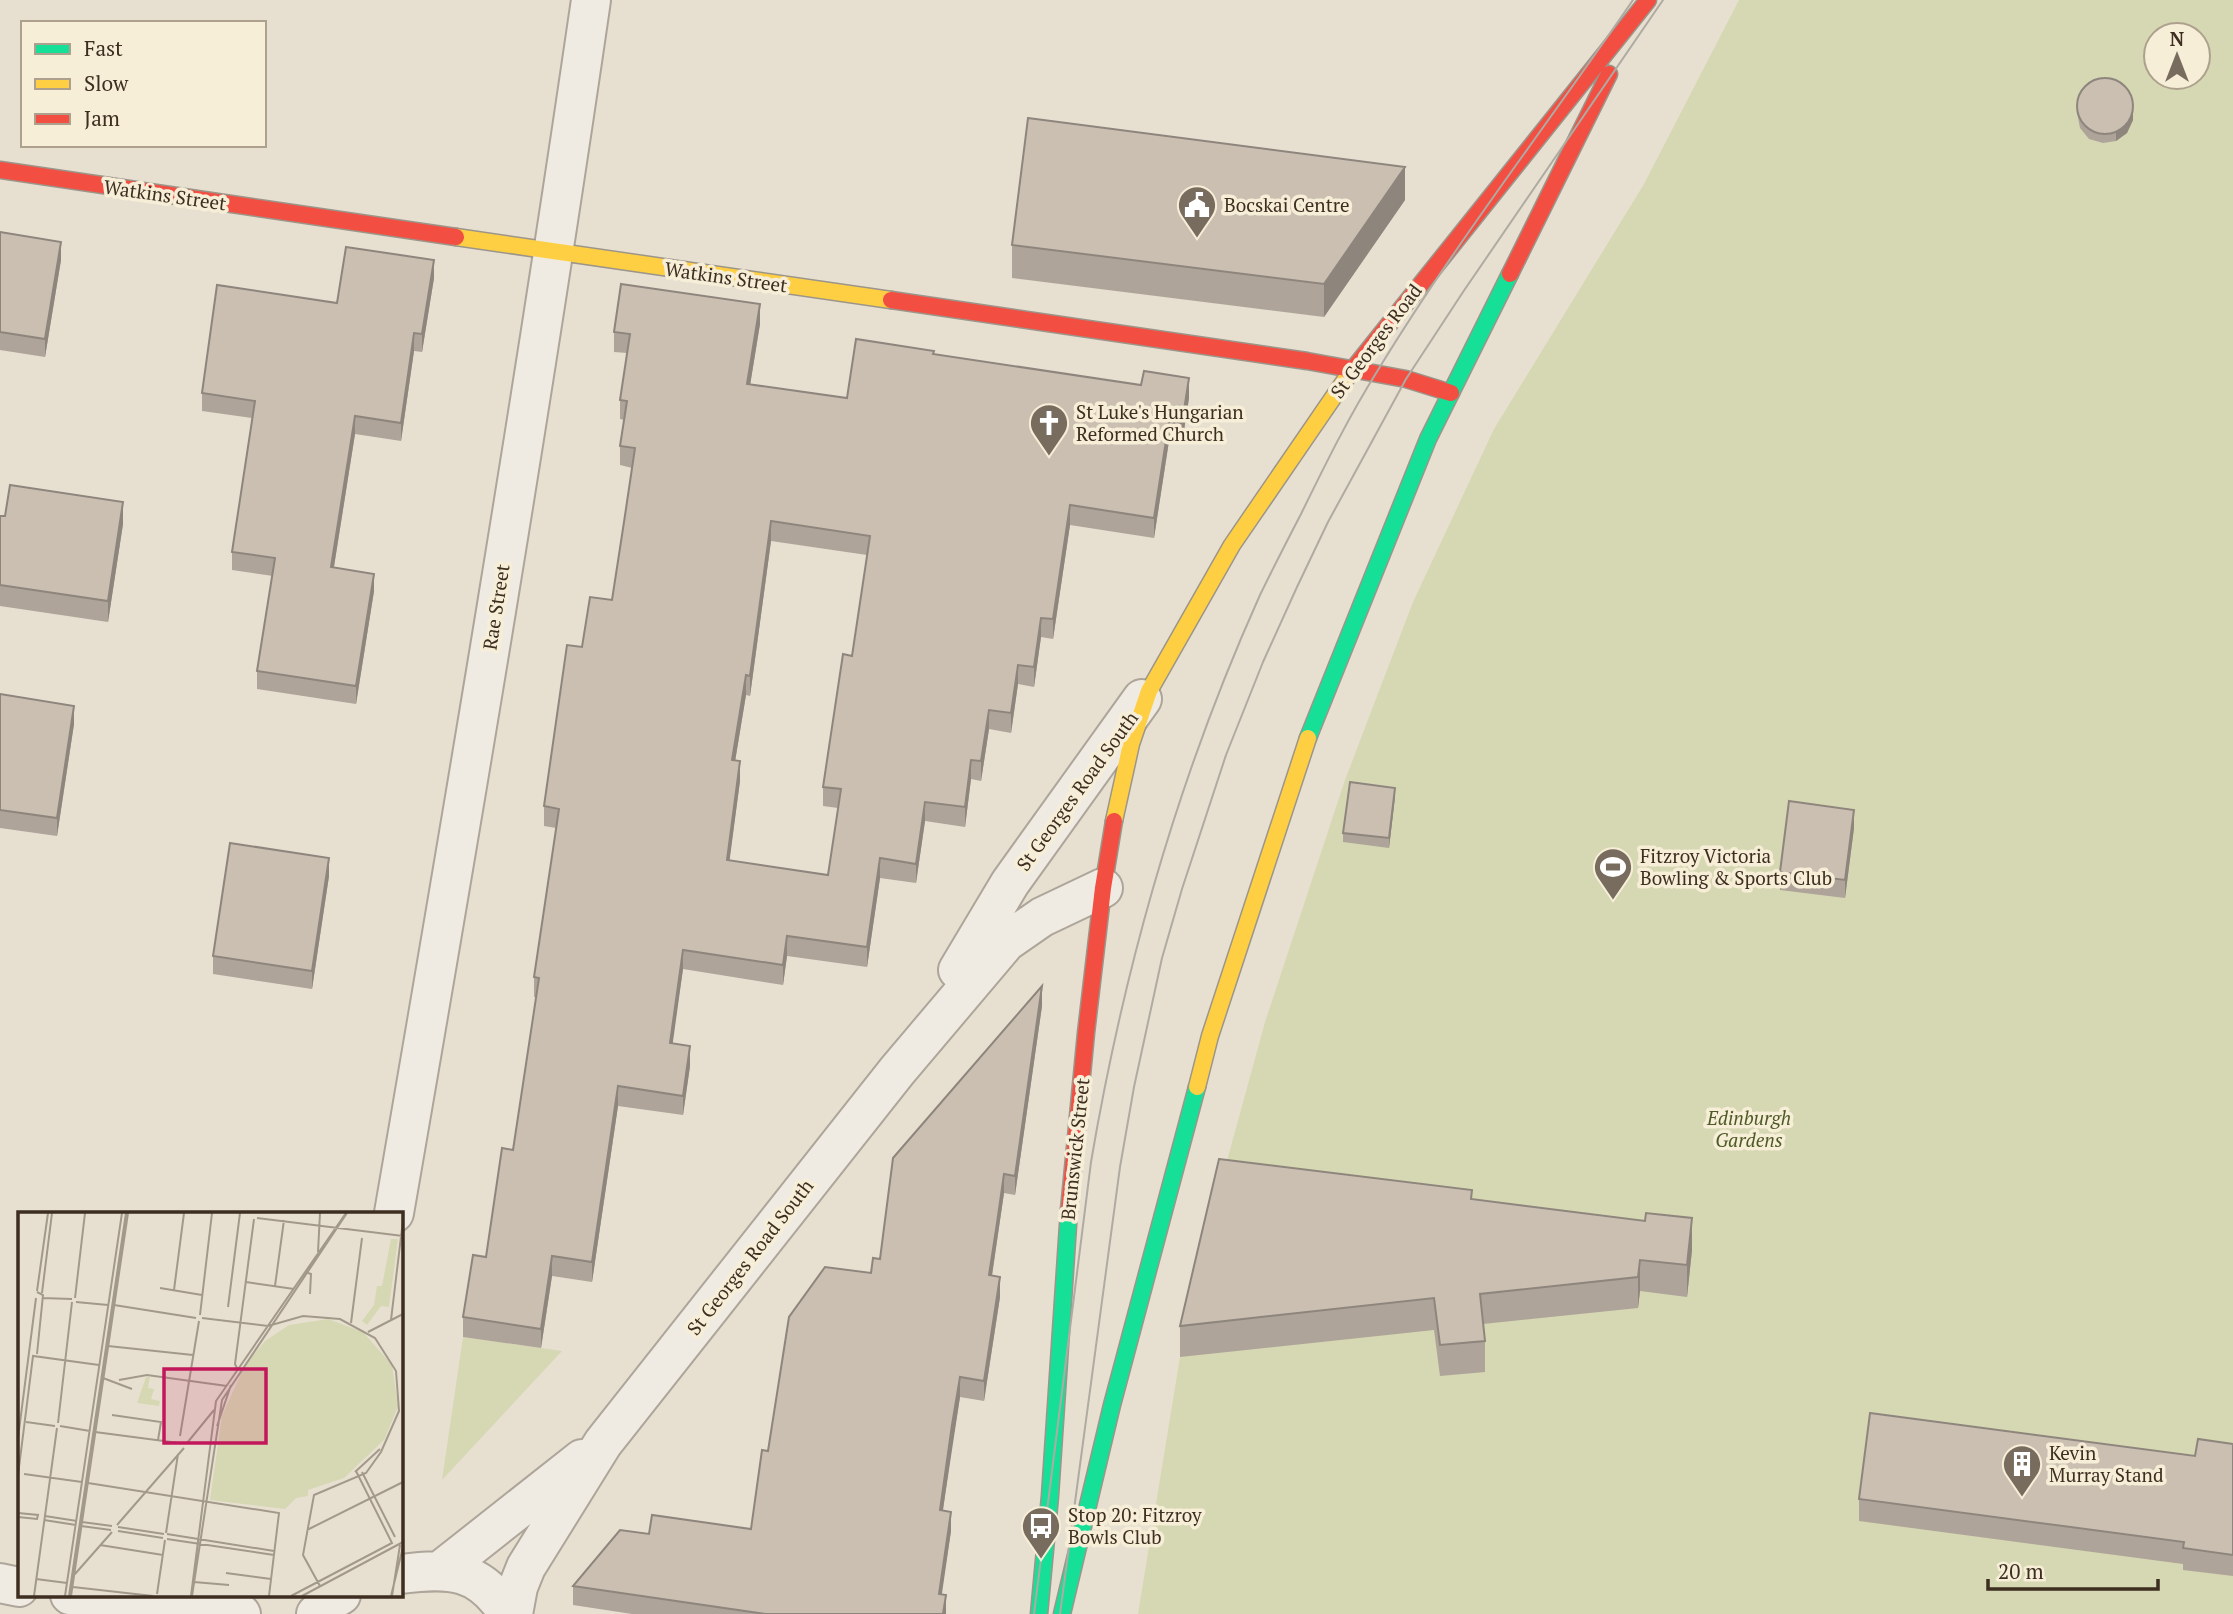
<svg xmlns="http://www.w3.org/2000/svg" width="2233" height="1614" font-family="'PT Serif',serif">
  <rect width="100%" height="100%" fill="#e7e0d1"/>
  <path fill="#d6d7b3" fill-rule="evenodd" d="M 1739,0 L 2233,0 L 2233,1614 L 1138,1614 L 1180,1357 L 1219,1190 L 1265,1022 L 1345,780 L 1413,602 L 1494,429 L 1644,184 ZM 2156,35 L 2198,35 L 2198,77 L 2156,77 Z
    M 463,1337 L 562,1351 L 442,1480 Z"/>
  <g fill="none" stroke-linecap="round" stroke-linejoin="round">
    <g stroke="#ada599" stroke-width="42">
      <path id="street" d="M 958,970 L 1010,883 L 1142,699
        M 394,1213 C 464,809 532,406 591,0
        M 440,1571 L 582,1459
        M 401,1574 C 449,1568 480,1568 508,1614
        M 0,1583 L 19,1587
        M 70,1595 L 241,1614
        M 316,1614 L 332,1600 L 341,1595
        M 513,1614 L 518,1587 L 526,1567 L 603,1443 L 897,1071 L 1006,942 L 1042,917 L 1103,888"/>
    </g>
    <g stroke="#9c958a" stroke-width="19">
      <path id="fast" d="M 1308,738 L 1428,439 L 1510,274
        M 1039,1614 L 1050,1496 L 1069,1210
        M 1062,1614 L 1112,1405 L 1197,1087"/>
    </g>
    <g stroke="#9c958a" stroke-width="19">
      <path id="slow" d="M 456,237 L 891,300
        M 1114,821 L 1131,744 L 1149,691 L 1232,545 L 1350,373
        M 1197,1087 L 1210,1036 L 1308,738"/>
    </g>
    <g stroke="#9c958a" stroke-width="19">
      <path id="jam" d="M 0,170 L 456,237
        M 1510,274 L 1609,74
        M 891,300 L 1307,361 L 1406,379 L 1451,393
        M 1350,373 L 1648,0
        M 1069,1210 L 1086,1033 L 1103,888 L 1114,821"/>
    </g>
    <use href="#street" stroke="#efebe3" stroke-width="38"/>
    <use href="#fast" stroke="#16e098" stroke-width="16"/>
    <use href="#slow" stroke="#ffcf43" stroke-width="16"/>
    <use href="#jam" stroke="#f24e42" stroke-width="16"/>
    <path stroke="#afaaa2" stroke-width="2" d="M 1034,1614 L 1091,1162 C 1124,968 1179,775 1260,595 C 1273,568 1287,541 1301,514 C 1325,465 1349,416 1378,370 C 1456,242 1548,124 1633,0
      M 1060,1614 L 1120,1167 L 1134,1087 L 1162,958 L 1182,889 L 1226,755 L 1263,662 L 1297,587 L 1328,522 L 1406,379 L 1463,292 L 1663,0"/>
  </g>
  <path fill="#afa499" fill-rule="evenodd" d="M 2077,103 L 2133,120 L 2127,133 L 2116,141 L 2103,143 L 2089,139 L 2080,128 L 2077,112 Z
    M 1405,200 L 1324,317 L 1012,278 L 1012,245 Z
    M 0,232 L 61,260 L 45,357 L 0,350 Z
    M 434,278 L 422,352 L 414,351 L 401,441 L 355,434 L 334,567 L 374,591 L 356,704 L 257,689 L 257,671 L 273,576 L 232,570 L 232,552 L 252,418 L 202,411 L 202,393 L 337,303 Z
    M 760,324 L 750,385 L 847,398 L 934,354 L 1189,398 L 1182,443 L 1169,441 L 1154,538 L 1070,525 L 1053,639 L 1041,637 L 1034,687 L 1018,684 L 1011,733 L 989,729 L 981,781 L 971,779 L 965,827 L 925,821 L 916,883 L 880,878 L 867,967 L 787,956 L 783,985 L 683,969 L 672,1043 L 690,1066 L 683,1115 L 618,1106 L 592,1282 L 552,1276 L 541,1348 L 463,1337 L 463,1317 L 486,1257 L 513,1150 L 536,997 L 534,997 L 534,977 L 556,828 L 544,826 L 544,806 L 582,647 L 612,600 L 632,468 L 620,465 L 620,446 L 624,420 L 620,419 L 620,400 L 627,353 L 614,352 L 614,332 ZM 771,541 L 867,555 L 852,656 L 823,787 L 823,806 L 838,808 L 828,875 L 729,861 L 740,781 L 735,761 L 746,695 L 750,696 Z
    M 0,516 L 123,524 L 108,622 L 0,606 Z
    M 0,694 L 74,724 L 57,836 L 0,828 Z
    M 1395,797 L 1389,848 L 1343,842 L 1343,833 Z
    M 1854,828 L 1845,898 L 1780,890 L 1780,872 Z
    M 329,876 L 312,989 L 213,974 L 213,956 Z
    M 1042,1006 L 1015,1195 L 1004,1193 L 992,1276 L 1000,1297 L 984,1401 L 960,1397 L 952,1445 L 943,1510 L 951,1531 L 941,1595 L 946,1614 L 632,1614 L 573,1605 L 573,1586 L 649,1534 L 751,1529 L 768,1451 L 871,1273 Z
    M 1472,1199 L 1692,1250 L 1687,1297 L 1640,1291 L 1638,1308 L 1483,1324 L 1485,1341 L 1485,1372 L 1440,1376 L 1434,1330 L 1180,1357 L 1180,1326 Z
    M 2233,1444 L 2233,1576 L 2183,1570 L 2183,1564 L 1859,1521 L 1859,1499 L 2195,1456 Z"/>
  <path fill="#8e867d" d="M 2133,110 L 2133,120 L 2127,133 L 2116,141 L 2116,132 Z
    M 1405,167 L 1405,200 L 1324,317 L 1324,284 Z
    M 61,242 L 61,260 L 45,357 L 45,339 Z
    M 434,260 L 434,278 L 422,352 L 422,334 Z
    M 760,304 L 760,324 L 747,404 L 747,384 Z
    M 414,333 L 414,351 L 401,441 L 401,423 Z
    M 1189,378 L 1189,398 L 1182,443 L 1182,423 Z
    M 355,416 L 355,434 L 331,585 L 331,567 Z
    M 1169,421 L 1169,441 L 1154,538 L 1154,518 Z
    M 123,502 L 123,524 L 108,622 L 108,601 Z
    M 1070,505 L 1070,525 L 1053,639 L 1053,619 Z
    M 771,521 L 771,541 L 750,696 L 750,676 Z
    M 374,574 L 374,591 L 356,704 L 356,686 Z
    M 1041,618 L 1041,637 L 1034,687 L 1034,667 Z
    M 1018,665 L 1018,684 L 1011,733 L 1011,713 Z
    M 746,675 L 746,695 L 732,780 L 732,760 Z
    M 74,706 L 74,724 L 57,836 L 57,818 Z
    M 989,710 L 989,729 L 981,781 L 981,761 Z
    M 971,760 L 971,779 L 965,827 L 965,807 Z
    M 740,761 L 740,781 L 727,880 L 727,860 Z
    M 1395,788 L 1395,797 L 1389,848 L 1389,838 Z
    M 925,802 L 925,821 L 916,883 L 916,864 Z
    M 1854,810 L 1854,828 L 1845,898 L 1845,880 Z
    M 329,858 L 329,876 L 312,989 L 312,971 Z
    M 880,858 L 880,878 L 867,967 L 867,947 Z
    M 787,936 L 787,956 L 783,985 L 783,965 Z
    M 683,950 L 683,969 L 670,1063 L 670,1043 Z
    M 1042,986 L 1042,1006 L 1015,1195 L 1015,1176 Z
    M 690,1046 L 690,1066 L 683,1115 L 683,1096 Z
    M 618,1086 L 618,1106 L 592,1282 L 592,1262 Z
    M 1004,1174 L 1004,1193 L 989,1295 L 989,1275 Z
    M 1692,1218 L 1692,1250 L 1687,1297 L 1687,1265 Z
    M 552,1256 L 552,1276 L 541,1348 L 541,1329 Z
    M 1640,1260 L 1640,1291 L 1638,1308 L 1638,1277 Z
    M 1000,1277 L 1000,1297 L 984,1401 L 984,1381 Z
    M 960,1377 L 960,1397 L 940,1529 L 940,1510 Z
    M 951,1512 L 951,1531 L 939,1614 L 939,1594 Z
    M 946,1595 L 946,1614 L 943,1614 Z"/>
  <path fill="#cbbfb2" stroke="#8e867d" stroke-width="2" fill-rule="evenodd" d="M2077 106a28 28 0 1 1 56 0a28 28 0 1 1-56 0Z
    M 1028,118 L 1405,167 L 1324,284 L 1012,245 Z
    M 0,232 L 61,242 L 45,339 L 0,332 Z
    M 346,247 L 434,260 L 422,334 L 414,333 L 401,423 L 355,416 L 331,567 L 374,574 L 356,686 L 257,671 L 275,558 L 232,552 L 255,401 L 202,393 L 217,285 L 337,303 Z
    M 621,284 L 760,304 L 747,384 L 847,398 L 856,339 L 934,351 L 933,354 L 1141,385 L 1144,371 L 1189,378 L 1182,423 L 1169,421 L 1154,518 L 1070,505 L 1053,619 L 1041,618 L 1034,667 L 1018,665 L 1011,713 L 989,710 L 981,761 L 971,760 L 965,807 L 925,802 L 916,864 L 880,858 L 867,947 L 787,936 L 783,965 L 683,950 L 670,1043 L 690,1046 L 683,1096 L 618,1086 L 592,1262 L 552,1256 L 541,1329 L 463,1317 L 473,1255 L 486,1257 L 502,1148 L 513,1150 L 539,978 L 534,977 L 559,809 L 544,806 L 567,645 L 582,647 L 590,597 L 612,600 L 624,522 L 635,448 L 620,446 L 627,401 L 620,400 L 630,334 L 614,332 ZM 771,521 L 870,536 L 852,656 L 843,654 L 823,787 L 841,789 L 828,875 L 727,860 L 740,761 L 732,760 L 746,675 L 750,676 Z
    M 10,485 L 123,502 L 108,601 L 0,585 L 0,516 L 5,516 Z
    M 0,694 L 74,706 L 57,818 L 0,810 Z
    M 1350,782 L 1395,788 L 1389,838 L 1343,833 Z
    M 1789,801 L 1854,810 L 1845,880 L 1780,872 Z
    M 230,843 L 329,858 L 312,971 L 213,956 Z
    M 1042,986 L 1015,1176 L 1004,1174 L 997,1223 L 989,1275 L 1000,1277 L 984,1381 L 960,1377 L 952,1425 L 940,1510 L 951,1512 L 939,1594 L 946,1595 L 943,1614 L 765,1614 L 573,1586 L 620,1530 L 649,1534 L 652,1515 L 751,1529 L 762,1450 L 768,1451 L 789,1317 L 825,1267 L 871,1273 L 873,1258 L 880,1259 L 893,1158 Z
    M 1219,1159 L 1472,1190 L 1471,1199 L 1645,1221 L 1646,1213 L 1692,1218 L 1687,1265 L 1640,1260 L 1638,1277 L 1480,1294 L 1485,1341 L 1440,1345 L 1434,1298 L 1180,1326 Z
    M 1870,1413 L 2195,1456 L 2198,1439 L 2233,1444 L 2233,1555 L 2183,1548 L 2184,1542 L 1859,1499 Z"/>
  <defs>
    <g id="civic-pin" transform="scale(2.0125)"><path d="M0 17L-7.5 6A9.5 9.5 0 1 1 7.5 6Z" fill="#786c5e" stroke="#f7eed8"/><path d="M-.6-6.5H3V-4.5H.6V-3L4-1V1h2V6H-6V1h2V-1L-.6-3ZM-1.2 2.5V6h2.4V2.5Z" fill="#fff"/></g>
    <g id="church-pin" transform="scale(2.0125)"><path d="M0 17L-7.5 6A9.5 9.5 0 1 1 7.5 6Z" fill="#786c5e" stroke="#f7eed8"/><path d="M-1.2-6h2.4v3.5h3.3v2.4h-3.3V6h-2.4V-.1h-3.3v-2.4h3.3Z" fill="#fff"/></g>
    <g id="stadium-pin" transform="scale(2.0125)"><path d="M0 17L-7.5 6A9.5 9.5 0 1 1 7.5 6Z" fill="#786c5e" stroke="#f7eed8"/><path d="M0-5a6.5 5 0 1 0 0 10a6.5 5 0 1 0 0-10ZM-3.5-1.8h7v3.6h-7Z" fill="#fff"/></g>
    <g id="building-pin" transform="scale(2.0125)"><path d="M0 17L-7.5 6A9.5 9.5 0 1 1 7.5 6Z" fill="#786c5e" stroke="#f7eed8"/><path d="M-4-6H4V6H1V3H-1V6H-4ZM-2.5-4.3h1.7v1.8h-1.7ZM.8-4.3h1.7v1.8H.8ZM-2.5-1h1.7V.8h-1.7ZM.8-1h1.7V.8H.8Z" fill="#fff"/></g>
    <g id="bus-pin" transform="scale(2.0125)"><path d="M0 17L-7.5 6A9.5 9.5 0 1 1 7.5 6Z" fill="#786c5e" stroke="#f7eed8"/><path d="M-5-6H5V4H4V6H2V4H-2V6H-4V4H-5ZM-3.5-4V0h7V-4ZM-3.5 1.2v1.5H-2V1.2ZM2 1.2v1.5H3.5V1.2Z" fill="#fff"/></g>
  </defs>
  <g fill-rule="evenodd">
    <use href="#civic-pin" x="1197" y="205"/>
    <use href="#church-pin" x="1049" y="423"/>
    <use href="#stadium-pin" x="1613" y="867"/>
    <use href="#building-pin" x="2022" y="1464"/>
    <use href="#bus-pin" x="1041" y="1526"/>
  </g>
  <g text-anchor="middle" stroke-width="7" stroke-linejoin="round" paint-order="stroke">
    <g font-size="19" fill="#3d2e20" stroke="#f7eed8">
      <text transform="translate(165 195) rotate(8)" y="7">Watkins Street</text>
      <text transform="translate(726 277) rotate(8)" y="7">Watkins Street</text>
      <text transform="translate(1376 341) rotate(-53)" y="7">St Georges Road</text>
      <text transform="translate(496 607) rotate(-81)" y="7">Rae Street</text>
      <text transform="translate(1077 791) rotate(-54)" y="7">St Georges Road South</text>
      <text transform="translate(1075 1149) rotate(-84)" y="7">Brunswick Street</text>
      <text transform="translate(750 1257) rotate(-52)" y="7">St Georges Road South</text>
    </g>
    <g font-size="19" fill="#3d2e20" stroke="#f7eed8" text-anchor="start">
      <text x="1224" y="212">Bocskai Centre</text>
      <text x="1076" y="419">St Luke's Hungarian<tspan x="1076" dy="22">Reformed Church</tspan></text>
      <text x="1640" y="863">Fitzroy Victoria<tspan x="1640" dy="22">Bowling &amp; Sports Club</tspan></text>
      <text x="2049" y="1460">Kevin<tspan x="2049" dy="22">Murray Stand</tspan></text>
      <text x="1068" y="1522">Stop 20: Fitzroy<tspan x="1068" dy="22">Bowls Club</tspan></text>
    </g>
    <g font-size="19" font-style="italic" fill="#4d5a26" stroke="#f7eed8">
      <text x="1749" y="1125">Edinburgh<tspan x="1749" dy="22">Gardens</tspan></text>
    </g>
  </g>
  <g transform="translate(18 1212)">
    <rect width="385" height="385" fill="#e7e0d1"/>
    <path d="M 373,27 L 380,27 L 371,95 L 363,94 L 349,113 L 344,109 L 356,93 L 359,74 L 364,74 ZM 310,107 L 345,120 L 374,153 L 380,195 L 366,228 L 326,266 L 290,278 L 290,284 L 278,286 L 267,297 L 192,288 L 204,204 L 227,153 L 247,129 L 271,113 ZM 128,165 L 132,165 L 130,176 L 136,177 L 133,187 L 142,189 L 141,194 L 119,191 Z" fill="#d6d7b3"/>
    <path fill="none" stroke="#a3998a" stroke-width="2" d="M 239,6 L 385,24M 300,40 L 302,1M 287,60 L 293,62 L 292,82M 228,70 L 276,77M 257,74 L 266,8M 142,76 L 184,83M 156,78 L 166,1M 19,79 L 30,1M 24,81 L 34,1M 24,86 L 54,87M 57,86 L 67,1M 58,90 L 90,93M 96,93 L 178,106M 210,95 L 222,1M 182,103 L 194,1M 184,106 L 250,114 L 285,104 L 322,107 L 357,126 L 378,159 L 381,199 L 363,240 L 348,261 L 296,283 L 285,343 L 302,374M 373,108 L 385,8M 333,111 L 344,26M 350,120 L 385,102M 90,134 L 175,143M 19,142 L 25,83 L 19,80M 220,158 L 217,152 L 236,7M 85,166 L 114,177M 101,168 L 129,163 L 209,174M 94,203 L 143,210 L 140,228M 8,210 L 37,214M 40,211 L 54,90M 42,214 L 72,219M 199,214 L 213,173M 77,220 L 161,231M 162,224 L 181,109M 0,226 L 18,86M 169,231 L 196,198M 337,260 L 362,237M 344,260 L 377,325M 6,262 L 64,270M 0,263 L 15,144 L 81,153M 70,271 L 261,301 L 251,384M 0,301 L 20,303 L 19,307 L 0,305M 27,304 L 59,309M 26,308 L 58,313M 64,310 L 94,314M 99,313 L 166,236M 63,314 L 93,318M 100,315 L 146,322M 289,318 L 385,270M 100,319 L 145,326M 148,321 L 160,242M 149,322 L 256,339M 149,327 L 256,343M 82,333 L 145,343M 208,361 L 253,367M 57,362 L 94,320M 18,367 L 49,371M 176,370 L 211,373M 55,375 L 135,384M 139,382 L 147,328M 16,384 L 39,216M 47,384 L 104,1M 51,384 L 108,1M 53,384 L 110,1M 173,384 L 198,189 L 328,1M 174,384 L 204,188 L 329,1M 273,384 L 374,331 L 338,259M 284,384 L 385,330M 373,384 L 385,335M 374,384 L 382,333"/>
    <path fill="#c2185b" fill-opacity="0.15" stroke="#c2185b" stroke-width="3.5" d="M 146,157 L 248,157 L 248,231 L 146,231 Z"/>
    <rect width="385" height="385" fill="none" stroke="#3d2e20" stroke-width="3.5"/>
  </g>
  <rect x="21" y="21" width="245" height="126" fill="#f7eed8" stroke="#ada18e" stroke-width="2"/>
  <rect x="35" y="44" width="35" height="10" fill="#16e098" stroke="#ada18e" stroke-width="2"/>
  <text x="84" y="56" font-size="21" fill="#3d2e20">Fast</text>
  <rect x="35" y="79" width="35" height="10" fill="#ffcf43" stroke="#ada18e" stroke-width="2"/>
  <text x="84" y="91" font-size="21" fill="#3d2e20">Slow</text>
  <rect x="35" y="114" width="35" height="10" fill="#f24e42" stroke="#ada18e" stroke-width="2"/>
  <text x="84" y="126" font-size="21" fill="#3d2e20">Jam</text>
  <g transform="translate(2177 56)"><circle r="33" fill="#f7eed8" stroke="#ada18e" stroke-width="2"/>
  <path d="M0-5L12 26L0 18L-12 26Z" fill="#786c5e"/>
  <text y="-10" font-size="19" font-weight="bold" text-anchor="middle" fill="#3d2e20">N</text>
  </g>
  <path d="M1988 1579v10h170v-10" fill="none" stroke="#3d2e20" stroke-width="3.5"/>
  <text x="1998" y="1579" font-size="21" fill="#3d2e20" stroke="#f7eed8" stroke-width="5" paint-order="stroke">20 m</text>
</svg>
